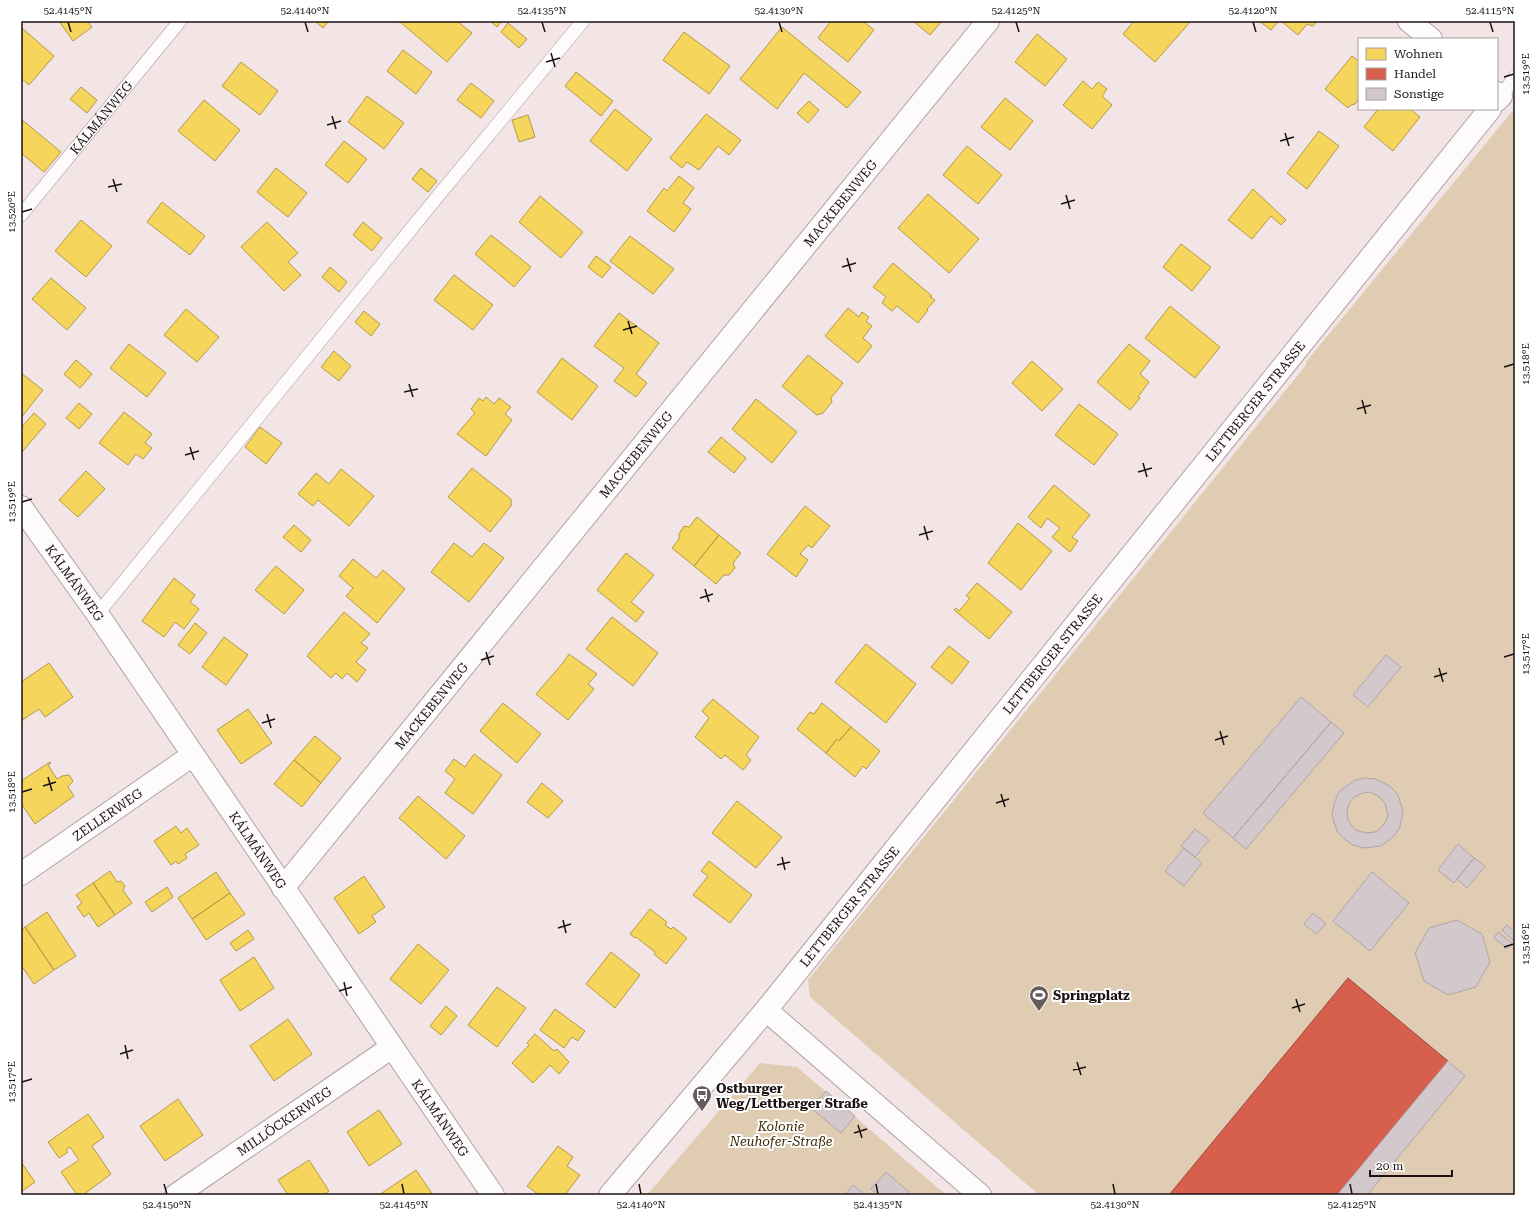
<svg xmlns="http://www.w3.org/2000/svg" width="1536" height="1216" font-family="'Roboto Serif',serif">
  <rect width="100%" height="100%" fill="#f3e5e6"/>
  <path fill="#e0ccb3" d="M 1515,108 L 1515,1195 L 1039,1195 L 810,997 L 808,980 L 1306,365 L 1306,362 Z
    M 760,1063 L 797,1067 L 946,1195 L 647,1195 Z"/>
  <path fill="#f6d55c" stroke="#b49a46" d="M 59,21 L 87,21 L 92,27 L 73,41 Z
    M 315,21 L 329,21 L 323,28 Z
    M 395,21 L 457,21 L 472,33 L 447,62 L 399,21 L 398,23 Z
    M 490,21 L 502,21 L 497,27 Z
    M 831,21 L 863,21 L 874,30 L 848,62 L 818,38 Z
    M 913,21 L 942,21 L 930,35 Z
    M 1134,21 L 1191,21 L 1155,62 L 1123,34 Z
    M 1259,21 L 1279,21 L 1271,30 Z
    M 1281,21 L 1317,21 L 1313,26 L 1307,24 L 1298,35 Z
    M 508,23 L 527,39 L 519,48 L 501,32 Z
    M 782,27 L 861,92 L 847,108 L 804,73 L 777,109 L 740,79 Z
    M 22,28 L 54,56 L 29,85 L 21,78 Z
    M 684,32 L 730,66 L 709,94 L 663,60 Z
    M 1037,34 L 1067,59 L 1045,86 L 1015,62 Z
    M 403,50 L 432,72 L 416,94 L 387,71 Z
    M 1352,56 L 1359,61 L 1359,95 L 1358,100 L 1355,104 L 1351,105 L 1348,108 L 1325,89 Z
    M 241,62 L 278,91 L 260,115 L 222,86 Z
    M 576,72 L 613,101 L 601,116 L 565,86 Z
    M 1083,81 L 1092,89 L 1098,82 L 1107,89 L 1102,96 L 1112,105 L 1092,129 L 1063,105 Z
    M 471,83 L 494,101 L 481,118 L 457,100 Z
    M 81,87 L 97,100 L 87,113 L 70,99 Z
    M 367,96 L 404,123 L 384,149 L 348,122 Z
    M 1005,98 L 1033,121 L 1010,150 L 981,127 Z
    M 204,100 L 240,130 L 215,161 L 178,131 Z
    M 809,101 L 819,110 L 808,123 L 797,113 Z
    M 615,109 L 652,139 L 627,171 L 590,141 Z
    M 1378,109 L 1410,109 L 1420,117 L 1393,151 L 1364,127 Z
    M 706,114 L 741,140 L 729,155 L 718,146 L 699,170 L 687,162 L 682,168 L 670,158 Z
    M 528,115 L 535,137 L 519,142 L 512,120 Z
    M 21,119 L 61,152 L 44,172 L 21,153 Z
    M 1319,131 L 1339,146 L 1307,189 L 1287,173 Z
    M 344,141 L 367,159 L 348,183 L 325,165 Z
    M 967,146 L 1002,175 L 978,204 L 943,175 Z
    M 276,168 L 307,193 L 288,217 L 257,192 Z
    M 421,168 L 437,181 L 428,192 L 412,179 Z
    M 679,176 L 694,188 L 683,203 L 691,209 L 674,232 L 647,211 L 664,188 L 667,191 Z
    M 1253,189 L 1286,220 L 1281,225 L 1271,216 L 1252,239 L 1228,220 Z
    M 928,194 L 979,239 L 949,273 L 898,228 Z
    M 540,196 L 583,232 L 561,258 L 519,222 Z
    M 162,202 L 205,236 L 190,255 L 147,222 Z
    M 81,220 L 112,246 L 86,277 L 55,251 Z
    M 267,222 L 298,253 L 288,262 L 301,275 L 284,291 L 241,247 Z
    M 363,222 L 382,238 L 372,251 L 353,235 Z
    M 491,235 L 531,267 L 514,287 L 475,254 Z
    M 630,236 L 674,269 L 653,294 L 610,261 Z
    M 1181,244 L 1211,267 L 1192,291 L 1163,267 Z
    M 596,256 L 611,267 L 602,278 L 588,267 Z
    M 893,263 L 932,296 L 930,297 L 935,300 L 927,309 L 928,310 L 918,323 L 897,306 L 892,311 L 882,303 L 886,297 L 873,287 Z
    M 330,267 L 347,282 L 339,292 L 322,277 Z
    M 454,275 L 493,305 L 473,330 L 434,300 Z
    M 51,278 L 86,308 L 67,330 L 32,299 Z
    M 1170,306 L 1220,347 L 1195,378 L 1145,338 Z
    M 848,308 L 859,317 L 862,312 L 869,317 L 866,321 L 872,326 L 863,338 L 872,346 L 858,363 L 825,336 Z
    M 186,309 L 219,337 L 197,362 L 164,335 Z
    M 364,311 L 380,324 L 371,336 L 355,322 Z
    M 619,313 L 659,343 L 636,374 L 647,383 L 636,397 L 614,381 L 624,368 L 594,346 Z
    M 129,344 L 166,373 L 147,397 L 110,368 Z
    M 1129,344 L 1150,361 L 1140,374 L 1149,382 L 1138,397 L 1140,398 L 1130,410 L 1097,382 Z
    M 334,351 L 351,366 L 339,381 L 321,367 Z
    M 808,355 L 843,383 L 831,398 L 832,402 L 823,413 L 817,415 L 782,386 Z
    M 562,358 L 598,386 L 572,420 L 537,392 Z
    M 76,360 L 92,374 L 80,388 L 64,374 Z
    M 1032,361 L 1063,389 L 1042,411 L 1012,383 Z
    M 21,373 L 43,390 L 21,418 Z
    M 486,397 L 494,404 L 499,398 L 511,407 L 505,414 L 512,420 L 486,456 L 457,434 L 475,413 L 471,409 L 479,398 L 483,401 Z
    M 756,399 L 797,432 L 772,463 L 732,429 Z
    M 79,403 L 92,414 L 79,429 L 66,418 Z
    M 1079,404 L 1118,434 L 1094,465 L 1055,435 Z
    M 124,412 L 152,434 L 145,443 L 152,448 L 143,459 L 136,454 L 128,465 L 99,443 Z
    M 34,413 L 46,424 L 22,452 L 21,428 Z
    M 260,427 L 282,443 L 266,464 L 245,447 Z
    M 721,437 L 746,458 L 734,473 L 708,452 Z
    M 472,468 L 511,499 L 511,506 L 490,532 L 448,497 Z
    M 341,469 L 374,496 L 349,526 L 318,500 L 313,506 L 298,494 L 316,473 L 329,484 Z
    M 86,471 L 105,489 L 78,517 L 59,500 Z
    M 1054,485 L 1090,515 L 1072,537 L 1078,541 L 1070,552 L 1052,537 L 1060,528 L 1047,518 L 1041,528 L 1028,517 Z
    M 805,506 L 830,526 L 812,548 L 808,545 L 800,554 L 808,560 L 796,577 L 767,554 Z
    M 697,517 L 719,535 L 694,566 L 672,548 L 679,539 L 679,534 L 684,526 L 689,527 Z
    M 1018,523 L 1052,551 L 1021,590 L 988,563 Z
    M 294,525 L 311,540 L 301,552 L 283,537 Z
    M 719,535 L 741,553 L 733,563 L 735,568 L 729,575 L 724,575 L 716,584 L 694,566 Z
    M 454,543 L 472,557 L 484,543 L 504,558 L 469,602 L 431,572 Z
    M 626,553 L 654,575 L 631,602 L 644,612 L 636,622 L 597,590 Z
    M 353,559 L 376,578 L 383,570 L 405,589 L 377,623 L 346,596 L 353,588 L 339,576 Z
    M 276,566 L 304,590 L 284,614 L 255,590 Z
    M 174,578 L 195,595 L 190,602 L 199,609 L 184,629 L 175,622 L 164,637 L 142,621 Z
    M 977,583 L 1012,612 L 989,639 L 954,610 L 956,608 L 959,611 L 970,598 L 966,596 Z
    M 344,612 L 370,634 L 361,643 L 368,648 L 356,662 L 366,670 L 357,682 L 347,673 L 342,679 L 336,673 L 331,678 L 307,656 Z
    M 612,617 L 658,653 L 633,686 L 586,649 Z
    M 195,623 L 207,633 L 190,654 L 178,645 Z
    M 224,637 L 248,655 L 226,685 L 202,667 Z
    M 866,644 L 916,684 L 886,723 L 835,682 Z
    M 949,646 L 969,662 L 952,684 L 931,667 Z
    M 569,654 L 597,674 L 588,684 L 594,689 L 568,720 L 536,694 L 562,664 Z
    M 49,663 L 73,697 L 45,717 L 39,709 L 21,721 L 21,682 Z
    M 713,699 L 759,737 L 746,755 L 751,760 L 743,770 L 725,755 L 721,759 L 695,737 L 709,718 L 702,711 Z
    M 503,703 L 541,734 L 517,763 L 480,731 Z
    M 822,703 L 851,727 L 839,741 L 837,739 L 826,753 L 797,729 L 810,712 L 814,714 Z
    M 248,709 L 272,743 L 241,764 L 217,730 Z
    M 851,727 L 880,751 L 866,769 L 863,766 L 855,777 L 826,753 L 837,739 L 839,741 Z
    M 315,736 L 341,758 L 321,783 L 294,760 Z
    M 474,754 L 502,775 L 473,814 L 445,793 L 455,779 L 445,771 L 454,759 L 465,767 Z
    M 294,760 L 321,783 L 302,807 L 274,784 Z
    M 50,762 L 51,763 L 48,765 L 57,779 L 62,776 L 69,775 L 73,781 L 68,787 L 74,796 L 35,824 L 21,803 L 21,781 Z
    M 542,783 L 563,801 L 548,818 L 527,802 Z
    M 418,796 L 465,836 L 446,859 L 399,818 Z
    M 737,801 L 782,837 L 756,868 L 712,833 Z
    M 176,826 L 181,833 L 187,828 L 199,845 L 185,854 L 187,858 L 178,864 L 176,861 L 171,865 L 154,841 Z
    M 709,861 L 752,895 L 730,923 L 693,895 L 708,876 L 701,871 Z
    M 110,871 L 117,882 L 121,881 L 125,886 L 123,890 L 132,903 L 115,915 L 93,883 Z
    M 216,872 L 230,893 L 192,919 L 178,898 Z
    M 364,876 L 385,907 L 372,916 L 376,922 L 359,934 L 334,898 Z
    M 93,883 L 115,915 L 98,927 L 89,913 L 84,917 L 77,907 L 82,903 L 76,895 Z
    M 167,887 L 173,897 L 152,912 L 145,902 Z
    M 230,893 L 245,914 L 206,940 L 192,919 Z
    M 650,909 L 667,922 L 665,925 L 671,929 L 673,927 L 687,938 L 666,964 L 654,954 L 655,952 L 636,937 L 635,938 L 630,934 Z
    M 47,912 L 76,956 L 54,970 L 25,927 Z
    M 25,927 L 54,970 L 34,984 L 21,965 L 21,930 Z
    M 248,930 L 254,939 L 236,951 L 230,943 Z
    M 418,944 L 449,970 L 421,1004 L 390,979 Z
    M 611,952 L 640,975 L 615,1008 L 586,984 Z
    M 254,957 L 274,988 L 240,1011 L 220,980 Z
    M 497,987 L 526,1008 L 497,1047 L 468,1025 Z
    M 446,1006 L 457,1016 L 441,1035 L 430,1026 Z
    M 555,1009 L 585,1031 L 578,1041 L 572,1037 L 564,1048 L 540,1030 Z
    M 288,1019 L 312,1054 L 274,1081 L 250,1046 Z
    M 535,1034 L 554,1051 L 557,1049 L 569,1062 L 559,1074 L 550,1065 L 533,1083 L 512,1063 L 529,1045 L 527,1043 Z
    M 178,1099 L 203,1135 L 165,1161 L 140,1126 Z
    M 379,1110 L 402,1144 L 369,1166 L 347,1132 Z
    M 88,1114 L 104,1137 L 92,1146 L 111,1174 L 83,1195 L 77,1195 L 61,1172 L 79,1160 L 70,1147 L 66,1150 L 68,1152 L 59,1158 L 48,1142 Z
    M 558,1146 L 573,1157 L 567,1166 L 580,1175 L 565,1195 L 539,1195 L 527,1186 Z
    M 309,1160 L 329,1191 L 323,1195 L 288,1195 L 278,1180 Z
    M 21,1162 L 35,1182 L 21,1192 Z
    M 416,1170 L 433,1195 L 379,1195 Z"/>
  <path fill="#d6604d" stroke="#9e493c" d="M 1348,978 L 1448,1061 L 1337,1195 L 1169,1195 Z"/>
  <path fill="#d3c9cc" stroke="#afa5a7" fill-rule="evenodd" d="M 1386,655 L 1401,667 L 1368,707 L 1353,695 Z
    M 1301,697 L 1331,722 L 1233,838 L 1203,813 Z
    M 1331,722 L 1344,733 L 1246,849 L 1233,838 Z
    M 1365,778 L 1376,779 L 1391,787 L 1398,795 L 1403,811 L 1400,827 L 1394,836 L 1381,846 L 1364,848 L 1353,845 L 1344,839 L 1337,831 L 1332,815 L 1334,804 L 1338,794 L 1341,790 L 1355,780 ZM 1369,792 L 1378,796 L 1385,803 L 1388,815 L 1386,821 L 1380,829 L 1375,832 L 1366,833 L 1356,830 L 1352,826 L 1348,820 L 1347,811 L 1350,802 L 1354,797 L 1363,793 Z
    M 1195,829 L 1209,840 L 1195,857 L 1181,846 Z
    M 1458,844 L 1474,858 L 1454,883 L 1438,870 Z
    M 1184,848 L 1202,863 L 1184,886 L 1165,871 Z
    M 1474,858 L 1485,866 L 1467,888 L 1457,879 Z
    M 1372,872 L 1409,903 L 1370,951 L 1333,921 Z
    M 1313,913 L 1326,924 L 1316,934 L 1304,924 Z
    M 1457,920 L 1482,934 L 1490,962 L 1476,987 L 1448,995 L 1424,981 L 1415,953 L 1429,928 Z
    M 1507,925 L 1515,932 L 1514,941 L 1502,930 Z
    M 1498,932 L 1512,943 L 1507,949 L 1494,938 Z
    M 1448,1061 L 1465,1076 L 1442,1104 L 1367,1195 L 1337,1195 Z
    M 826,1091 L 855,1116 L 841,1133 L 811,1108 Z
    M 886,1172 L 909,1192 L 906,1195 L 878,1195 L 871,1189 Z
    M 853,1185 L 865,1195 L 845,1195 Z"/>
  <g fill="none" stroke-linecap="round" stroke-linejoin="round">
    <g stroke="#aea3a4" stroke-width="14">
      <g id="service">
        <path d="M 1501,96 L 1515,77"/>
        <path id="s1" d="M 21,215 L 180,21"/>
        <path d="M 96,612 L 104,606 L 438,196 L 583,21"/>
      </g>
    </g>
    <g stroke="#aea3a4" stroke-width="24">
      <g id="minor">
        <path d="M 1409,21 L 1431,39"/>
        <path d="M 1497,93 L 1501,96 L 1497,100"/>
        <path id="s2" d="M 21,507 L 96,612 L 493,1195"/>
        <path id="s3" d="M 21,874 L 193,755"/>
        <path id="s4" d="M 283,888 L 988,21"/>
        <path d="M 766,1010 L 980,1195"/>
        <path id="s5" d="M 176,1195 L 392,1047"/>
        <path id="s6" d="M 610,1195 L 766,1010 L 1490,109"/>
      </g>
    </g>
    <use href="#service" stroke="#fdfbfb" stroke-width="13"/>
    <use href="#minor" stroke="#fdfbfb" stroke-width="22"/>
  </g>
  <path fill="none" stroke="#1b1213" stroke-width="1.5" d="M 68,22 L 71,32M 305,22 L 308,32M 542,22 L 545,32M 779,22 L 782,32M 1016,22 L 1019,32M 1253,22 L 1256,32M 1490,22 L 1493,32M 551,53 L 555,67M 546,62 L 560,58M 1504,77 L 1514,74M 332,116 L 336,129M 327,125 L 341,121M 1285,133 L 1289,146M 1280,141 L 1294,137M 113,179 L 117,192M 108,187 L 122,184M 1066,195 L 1070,209M 1061,204 L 1075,200M 22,212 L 32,209M 847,258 L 851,272M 842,267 L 856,263M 628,321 L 632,334M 623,330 L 637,326M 1504,367 L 1514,364M 409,384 L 413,397M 404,392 L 418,389M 1362,400 L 1366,414M 1357,409 L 1371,405M 190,447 L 194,460M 185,455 L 199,451M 1143,463 L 1147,477M 1138,472 L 1152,468M 22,502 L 32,499M 924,526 L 928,540M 919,535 L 933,531M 705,589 L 709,602M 700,598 L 713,594M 486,652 L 490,665M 1504,657 L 1514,654M 481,660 L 494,656M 1439,668 L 1443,682M 1434,677 L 1447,673M 267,714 L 271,728M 262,723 L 275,719M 1220,731 L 1224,745M 1215,740 L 1228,736M 48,777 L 52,791M 43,786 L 56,782M 22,792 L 32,789M 1001,794 L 1005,807M 996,803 L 1009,799M 782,857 L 785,870M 777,865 L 790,862M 563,920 L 566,933M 558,928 L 571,924M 1504,947 L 1514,944M 344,982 L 347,996M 339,991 L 352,987M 1296,999 L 1300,1012M 1292,1008 L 1305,1004M 125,1045 L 128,1059M 120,1054 L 133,1050M 1077,1062 L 1081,1075M 1073,1070 L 1086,1067M 22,1082 L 32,1079M 858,1125 L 862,1138M 854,1133 L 867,1129M 164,1184 L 167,1194M 402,1184 L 404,1194M 639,1184 L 641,1194M 876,1184 L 878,1194M 1113,1184 L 1115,1194M 1350,1184 L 1352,1194"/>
  <defs>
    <g id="stadium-pin" transform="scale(1)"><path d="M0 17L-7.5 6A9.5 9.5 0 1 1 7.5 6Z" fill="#675c5d" stroke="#fff"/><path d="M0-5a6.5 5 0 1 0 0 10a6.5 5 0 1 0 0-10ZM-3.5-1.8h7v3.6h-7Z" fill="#fff"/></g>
    <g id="bus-pin" transform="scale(1)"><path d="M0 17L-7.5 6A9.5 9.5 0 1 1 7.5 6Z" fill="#675c5d" stroke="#fff"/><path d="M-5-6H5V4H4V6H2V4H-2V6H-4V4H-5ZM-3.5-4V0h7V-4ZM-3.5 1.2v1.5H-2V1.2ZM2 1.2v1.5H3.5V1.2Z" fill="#fff"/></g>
  </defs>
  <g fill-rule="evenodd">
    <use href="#stadium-pin" x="1039" y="995"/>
    <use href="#bus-pin" x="702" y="1095"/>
  </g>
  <g text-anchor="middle" stroke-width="4" stroke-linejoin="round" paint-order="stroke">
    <g font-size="13" fill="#1b1213" stroke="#fff">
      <text dy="5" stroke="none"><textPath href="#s1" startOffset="126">KÁLMÁNWEG</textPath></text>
      <text dy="5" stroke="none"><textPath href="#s4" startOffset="883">MACKEBENWEG</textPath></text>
      <text dy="5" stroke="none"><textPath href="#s6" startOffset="1023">LETTBERGER STRASSE</textPath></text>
      <text dy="5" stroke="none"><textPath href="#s4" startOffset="559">MACKEBENWEG</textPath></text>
      <text dy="5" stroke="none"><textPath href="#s2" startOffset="93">KÁLMÁNWEG</textPath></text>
      <text dy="5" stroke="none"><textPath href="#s6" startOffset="699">LETTBERGER STRASSE</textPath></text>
      <text dy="5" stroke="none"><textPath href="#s4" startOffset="235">MACKEBENWEG</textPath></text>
      <text dy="5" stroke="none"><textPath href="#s3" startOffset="105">ZELLERWEG</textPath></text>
      <text dy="5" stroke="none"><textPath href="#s2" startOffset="417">KÁLMÁNWEG</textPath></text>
      <text dy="5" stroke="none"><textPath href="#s6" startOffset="375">LETTBERGER STRASSE</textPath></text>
      <text dy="5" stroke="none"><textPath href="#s2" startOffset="741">KÁLMÁNWEG</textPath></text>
      <text dy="5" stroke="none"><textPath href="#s5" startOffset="131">MILLÖCKERWEG</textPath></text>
    </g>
    <g font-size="13" font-weight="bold" fill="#1b1213" stroke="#fff" text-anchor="start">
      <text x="1053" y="1000">Springplatz</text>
      <text x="716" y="1093">Ostburger<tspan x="716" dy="15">Weg/Lettberger Straße</tspan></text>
    </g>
    <g font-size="13" font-style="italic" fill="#382702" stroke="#fff">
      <text x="781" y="1131">Kolonie<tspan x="781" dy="15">Neuhofer-Straße</tspan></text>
    </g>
  </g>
  <rect width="1536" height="1216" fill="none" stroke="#ffffff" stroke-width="44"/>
  <rect x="1358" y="38" width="140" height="72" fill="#ffffff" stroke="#a4a0a1"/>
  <rect x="1366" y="48" width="20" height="12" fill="#f6d55c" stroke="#a4a0a1"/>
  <text x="1394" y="58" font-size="12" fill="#1b1213">Wohnen</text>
  <rect x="1366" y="68" width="20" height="12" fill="#d6604d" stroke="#a4a0a1"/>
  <text x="1394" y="78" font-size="12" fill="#1b1213">Handel</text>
  <rect x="1366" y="88" width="20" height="12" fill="#d3c9cc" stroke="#a4a0a1"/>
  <text x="1394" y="98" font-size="12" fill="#1b1213">Sonstige</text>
  <path d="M1370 1170v6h82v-6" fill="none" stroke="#1b1213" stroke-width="2"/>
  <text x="1376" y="1170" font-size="12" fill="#1b1213" stroke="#ffffff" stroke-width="3" paint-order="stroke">20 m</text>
  <rect x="22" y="22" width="1492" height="1172" fill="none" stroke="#1b1213" stroke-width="1.5"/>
  <g font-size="10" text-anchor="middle" fill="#1b1213">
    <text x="68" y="14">52.4145°N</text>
    <text x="305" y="14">52.4140°N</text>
    <text x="542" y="14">52.4135°N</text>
    <text x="779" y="14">52.4130°N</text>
    <text x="1016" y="14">52.4125°N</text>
    <text x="1253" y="14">52.4120°N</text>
    <text x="1490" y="14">52.4115°N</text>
    <text transform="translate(1525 74) rotate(-90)" y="4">13.519°E</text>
    <text transform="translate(11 212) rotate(-90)" y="4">13.520°E</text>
    <text transform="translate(1525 364) rotate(-90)" y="4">13.518°E</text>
    <text transform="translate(11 502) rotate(-90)" y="4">13.519°E</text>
    <text transform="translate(1525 654) rotate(-90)" y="4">13.517°E</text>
    <text transform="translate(11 792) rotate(-90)" y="4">13.518°E</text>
    <text transform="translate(1525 944) rotate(-90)" y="4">13.516°E</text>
    <text transform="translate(11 1082) rotate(-90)" y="4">13.517°E</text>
    <text x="167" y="1208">52.4150°N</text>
    <text x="404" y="1208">52.4145°N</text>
    <text x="641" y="1208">52.4140°N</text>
    <text x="878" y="1208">52.4135°N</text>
    <text x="1115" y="1208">52.4130°N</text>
    <text x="1352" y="1208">52.4125°N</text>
  </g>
</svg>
